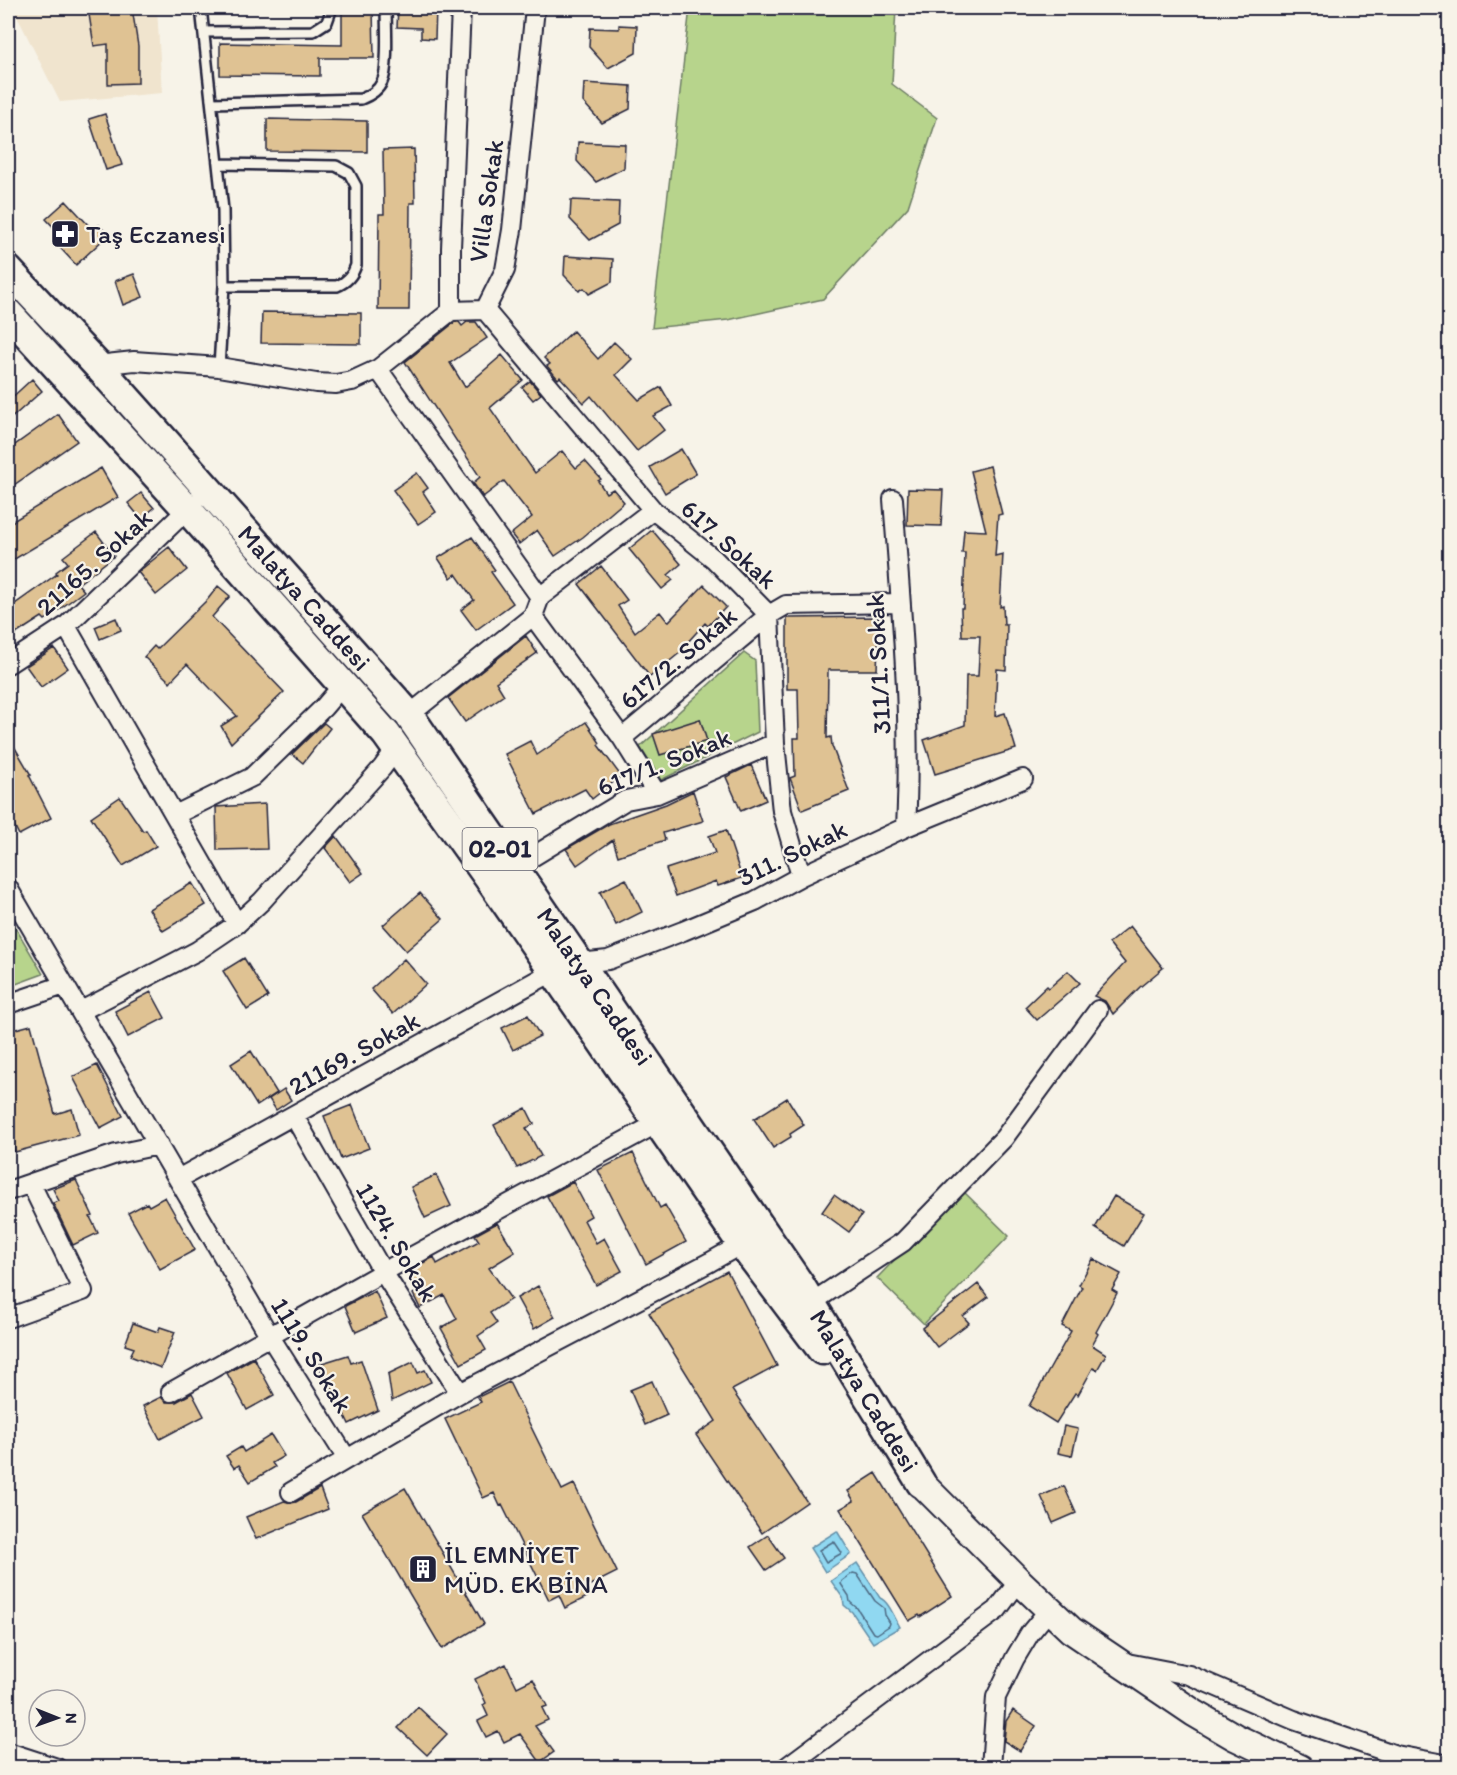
<svg xmlns="http://www.w3.org/2000/svg" width="1457" height="1775" font-family="Itim,sans-serif">
  <rect width="100%" height="100%" fill="#f7f3e8"/>
  <filter id="ink" filterUnits="userSpaceOnUse"><feTurbulence type="fractalNoise" baseFrequency=".0167" numOctaves="2"/><feDisplacementMap in="SourceGraphic" scale="12" xChannelSelector="R" yChannelSelector="G"/><feConvolveMatrix kernelMatrix="1 2 1 2 8 2 1 2 1" color-interpolation-filters="sRGB"/></filter>
  <g filter="url(#ink)">
    <path fill="#f0e4ce" d="M 9,8 L 157,8 L 162,93 L 60,102 L 18,18 Z"/>
    <path fill="#b7d48c" stroke="#6c7b64" stroke-width="1.5" d="M 690,8 L 896,8 L 892,84 L 937,118 L 908,207 L 823,299 L 728,320 L 652,328 Z
      M 744,653 L 755,661 L 758,732 L 661,780 L 640,747 Z
      M 8,915 L 43,974 L 8,987 Z
      M 962,1190 L 1009,1236 L 924,1324 L 877,1278 Z"/>
    <path fill="#90d8f1" stroke="#648fa8" stroke-width="1.5" d="M 837,1531 L 851,1554 L 825,1572 L 810,1548 Z
      M 857,1563 L 880,1598 C 889,1602 894,1617 900,1627 L 873,1643 L 852,1612 L 844,1605 L 843,1598 L 831,1581 Z"/>
    <g fill="none" stroke-linecap="round" stroke-linejoin="round">
      <path stroke="#4e6b84" stroke-width="1.5" d="M 834,1541 L 842,1553 L 826,1562 L 819,1550 Z
        M 853,1573 L 857,1574 L 875,1601 L 884,1608 L 885,1615 L 890,1623 L 889,1626 L 877,1634 L 873,1633 L 857,1608 L 850,1602 L 849,1596 L 841,1584 L 842,1581 Z"/>
    </g>
    <path fill="#dfc293" stroke="#22223b" stroke-width="1.5" d="M 88,8 L 132,8 L 138,46 L 138,83 L 108,84 L 108,44 L 94,46 Z
      M 342,8 L 373,8 L 374,58 L 320,58 L 320,76 L 220,75 L 220,43 L 342,45 Z
      M 398,8 L 436,8 L 435,39 L 421,38 L 421,28 L 397,27 Z
      M 619,25 L 637,26 L 636,53 L 608,68 L 589,47 L 590,28 L 619,29 Z
      M 584,83 L 631,86 L 630,109 L 602,123 L 583,102 Z
      M 105,114 L 122,165 L 106,170 L 89,119 Z
      M 267,119 L 367,121 L 367,152 L 267,151 Z
      M 578,142 L 625,144 L 624,168 L 596,182 L 577,161 Z
      M 414,149 L 415,203 L 410,203 L 409,310 L 378,310 L 379,214 L 384,214 L 383,150 Z
      M 571,200 L 619,202 L 618,225 L 590,240 L 570,219 Z
      M 66,201 L 93,230 L 99,225 L 108,235 L 76,265 L 53,240 L 60,234 L 46,219 Z
      M 565,256 L 613,259 L 612,282 L 589,294 L 584,288 L 579,291 L 564,275 Z
      M 134,274 L 143,297 L 123,305 L 115,281 Z
      M 262,312 L 361,313 L 361,344 L 261,343 Z
      M 455,322 L 459,322 L 462,326 L 467,322 L 476,322 L 487,338 L 450,363 L 465,387 L 502,355 L 523,380 L 490,408 L 535,473 L 562,451 L 576,468 L 585,461 L 601,479 L 598,481 L 606,493 L 613,489 L 624,502 L 583,537 L 555,556 L 537,530 L 519,544 L 511,534 L 532,517 L 504,481 L 483,497 L 473,483 L 480,477 L 405,362 Z
      M 573,331 L 598,359 L 614,342 L 632,359 L 616,375 L 639,400 L 661,387 L 672,406 L 653,416 L 664,430 L 637,451 L 591,396 L 584,403 L 560,377 L 558,379 L 547,366 L 550,364 L 544,358 Z
      M 32,379 L 42,391 L 8,421 L 8,401 Z
      M 530,381 L 541,394 L 533,400 L 522,387 Z
      M 58,414 L 77,441 L 8,489 L 8,450 Z
      M 681,449 L 696,474 L 665,493 L 650,467 Z
      M 990,466 L 1002,514 L 998,515 L 995,556 L 1003,554 L 1000,607 L 1003,606 L 1004,625 L 1007,625 L 1006,670 L 997,669 L 995,716 L 1005,713 L 1016,749 L 935,774 L 924,740 L 965,725 L 966,676 L 978,676 L 980,636 L 962,636 L 961,608 L 963,608 L 965,553 L 962,553 L 964,530 L 986,531 L 971,471 Z
      M 101,468 L 118,497 L 8,563 L 8,524 Z
      M 417,473 L 428,488 L 423,492 L 436,512 L 418,524 L 393,490 Z
      M 908,489 L 943,490 L 941,526 L 907,525 Z
      M 141,493 L 154,508 L 141,519 L 128,503 Z
      M 652,530 L 681,564 L 668,575 L 673,580 L 662,589 L 629,549 Z
      M 96,532 L 114,556 L 78,584 L 84,591 L 45,620 L 42,617 L 8,639 L 8,609 L 57,574 L 56,572 L 68,563 L 63,557 Z
      M 472,537 L 495,570 L 491,572 L 513,603 L 476,630 L 461,610 L 474,600 L 456,574 L 451,578 L 438,558 Z
      M 169,547 L 187,570 L 156,595 L 138,572 Z
      M 601,566 L 627,600 L 618,606 L 635,632 L 660,612 L 668,622 L 704,585 L 726,607 L 708,626 L 705,623 L 686,644 L 687,647 L 650,677 L 579,584 Z
      M 218,586 L 230,596 L 212,617 L 284,692 L 231,743 L 221,726 L 237,716 L 187,664 L 170,682 L 144,657 L 154,646 L 157,649 L 208,599 Z
      M 879,617 L 877,670 L 828,670 L 827,738 L 831,737 L 832,746 L 849,791 L 802,810 L 790,778 L 795,776 L 794,738 L 799,738 L 798,689 L 787,689 L 787,618 Z
      M 116,618 L 121,630 L 100,639 L 95,627 Z
      M 526,636 L 537,653 L 496,682 L 504,695 L 465,722 L 448,698 Z
      M 54,648 L 68,668 L 41,687 L 26,666 Z
      M 700,719 L 707,741 L 660,755 L 653,734 Z
      M 586,722 L 600,743 L 598,745 L 621,776 L 592,799 L 585,789 L 536,814 L 505,754 L 530,741 L 537,755 Z
      M 324,723 L 330,728 L 303,763 L 292,754 Z
      M 8,736 L 31,775 L 29,775 L 51,818 L 19,835 L 8,813 Z
      M 751,765 L 766,800 L 741,811 L 726,777 Z
      M 693,791 L 703,821 L 663,833 L 665,840 L 618,856 L 613,840 L 577,865 L 566,849 L 609,824 L 666,804 Z
      M 120,797 L 143,831 L 146,830 L 156,846 L 123,866 L 91,817 Z
      M 265,804 L 267,849 L 217,850 L 216,807 Z
      M 726,830 L 742,878 L 718,886 L 716,881 L 676,896 L 666,869 L 715,853 L 709,836 Z
      M 336,836 L 363,873 L 350,882 L 325,848 Z
      M 626,879 L 642,912 L 616,925 L 600,892 Z
      M 192,883 L 206,905 L 163,931 L 149,909 Z
      M 420,893 L 443,919 L 406,951 L 383,925 Z
      M 1130,926 L 1163,968 L 1140,987 L 1113,1014 L 1105,1001 L 1094,996 L 1125,963 L 1109,943 Z
      M 244,958 L 268,997 L 247,1010 L 223,971 Z
      M 404,959 L 426,984 L 393,1014 L 371,989 Z
      M 1068,971 L 1080,983 L 1037,1020 L 1025,1007 L 1047,986 L 1049,988 Z
      M 151,992 L 165,1018 L 128,1037 L 115,1011 Z
      M 528,1015 L 540,1036 L 513,1050 L 502,1028 Z
      M 31,1025 L 55,1114 L 72,1109 L 79,1135 L 15,1152 L 8,1124 L 8,1031 Z
      M 251,1051 L 277,1093 L 257,1106 L 231,1064 Z
      M 97,1065 L 123,1116 L 100,1128 L 73,1077 Z
      M 284,1089 L 291,1100 L 276,1110 L 269,1099 Z
      M 787,1098 L 804,1125 L 790,1134 L 791,1137 L 773,1148 L 754,1119 Z
      M 352,1105 L 369,1148 L 341,1159 L 324,1116 Z
      M 526,1108 L 534,1124 L 526,1128 L 541,1156 L 517,1168 L 494,1125 Z
      M 633,1153 L 660,1208 L 665,1205 L 686,1242 L 646,1264 L 598,1170 Z
      M 436,1175 L 451,1206 L 425,1218 L 411,1187 Z
      M 76,1180 L 93,1216 L 90,1217 L 98,1233 L 73,1245 L 53,1203 L 59,1201 L 53,1189 Z
      M 573,1182 L 591,1216 L 584,1220 L 596,1243 L 604,1238 L 622,1271 L 596,1285 L 547,1196 Z
      M 834,1195 L 862,1215 L 849,1232 L 822,1212 Z
      M 1114,1196 L 1144,1213 L 1124,1246 L 1095,1228 Z
      M 165,1197 L 195,1250 L 160,1269 L 128,1213 L 147,1203 L 149,1206 Z
      M 497,1223 L 515,1252 L 489,1268 L 511,1299 L 490,1313 L 497,1323 L 478,1336 L 486,1350 L 461,1364 L 441,1328 L 457,1319 L 444,1295 L 420,1308 L 413,1294 L 418,1291 L 408,1271 L 434,1257 L 437,1264 L 479,1241 L 475,1235 Z
      M 1093,1259 L 1121,1274 L 1112,1290 L 1117,1293 L 1096,1332 L 1098,1334 L 1092,1345 L 1106,1354 L 1097,1370 L 1093,1368 L 1078,1395 L 1075,1393 L 1056,1423 L 1029,1406 L 1071,1331 L 1062,1326 L 1082,1287 L 1079,1285 Z
      M 727,1271 L 777,1366 L 732,1390 L 807,1502 L 762,1533 L 696,1435 L 716,1421 L 649,1313 Z
      M 978,1284 L 988,1297 L 963,1316 L 969,1323 L 937,1347 L 922,1328 Z
      M 538,1286 L 555,1317 L 534,1329 L 517,1298 Z
      M 375,1291 L 387,1318 L 356,1332 L 345,1306 Z
      M 133,1323 L 158,1332 L 160,1327 L 175,1332 L 161,1368 L 130,1356 L 134,1348 L 125,1345 Z
      M 348,1355 L 351,1363 L 361,1360 L 378,1410 L 349,1424 L 331,1387 L 327,1388 L 319,1364 Z
      M 254,1358 L 274,1395 L 247,1410 L 227,1373 Z
      M 413,1362 L 418,1373 L 425,1370 L 431,1382 L 392,1401 L 388,1374 Z
      M 652,1381 L 667,1415 L 645,1425 L 630,1390 Z
      M 509,1382 L 562,1490 L 574,1484 L 617,1572 L 583,1589 L 587,1597 L 565,1608 L 559,1595 L 549,1600 L 502,1505 L 500,1506 L 494,1493 L 483,1498 L 445,1419 L 481,1402 L 478,1397 Z
      M 192,1393 L 204,1416 L 160,1439 L 143,1406 L 161,1397 L 166,1402 L 176,1402 Z
      M 1064,1426 L 1078,1429 L 1072,1456 L 1058,1453 Z
      M 271,1435 L 284,1456 L 272,1463 L 275,1467 L 250,1482 L 239,1465 L 234,1468 L 226,1456 L 241,1447 L 244,1452 Z
      M 876,1473 L 952,1596 L 920,1617 L 919,1615 L 909,1621 L 840,1509 L 854,1501 L 848,1491 Z
      M 1064,1486 L 1076,1513 L 1053,1523 L 1041,1496 Z
      M 320,1488 L 328,1509 L 256,1539 L 246,1517 L 284,1501 L 291,1503 L 296,1502 Z
      M 405,1488 L 484,1624 L 442,1649 L 362,1513 Z
      M 768,1535 L 784,1558 L 766,1570 L 750,1547 Z
      M 506,1664 L 517,1687 L 533,1679 L 547,1706 L 542,1708 L 548,1720 L 535,1726 L 554,1752 L 540,1762 L 520,1734 L 504,1742 L 498,1731 L 486,1737 L 478,1721 L 488,1716 L 483,1705 L 486,1703 L 475,1679 Z
      M 418,1707 L 447,1734 L 427,1755 L 398,1728 Z
      M 1013,1710 L 1036,1726 L 1020,1751 L 1004,1741 L 1006,1721 Z"/>
    <g fill="none" stroke-linecap="round" stroke-linejoin="round">
      <g stroke="#22223b" stroke-width="14">
        <path id="lane" d="M 201,8 L 223,210 L 224,286 L 219,367
          M 204,32 L 313,31 L 327,22 L 332,8
          M 212,103 L 361,99 C 369,96 378,91 382,82 C 389,69 386,25 386,8
          M 219,164 L 336,166 L 349,173 L 356,186 L 356,265 C 353,275 347,282 337,286 L 224,286"/>
      </g>
      <g stroke="#22223b" stroke-width="22">
        <path id="street" d="M 485,310 L 653,510 L 714,559 L 769,615 L 775,743 L 782,811 L 801,876
          M 451,311 L 451,248 L 461,8
          M 97,365 L 134,361 L 219,367 L 316,383 L 336,384 L 352,381 L 378,369 L 451,311 L 485,310 L 505,270 L 512,230 L 535,8
          M 378,369 L 540,597
          M 893,499 C 901,608 912,717 906,827
          M 533,616 L 622,738
          M 66,626 L 237,924
          M 8,664 L 66,626 L 194,503
          M 409,715 L 533,616 L 540,597 L 653,510
          M 657,794 L 622,738 L 769,615 L 786,605 L 900,603
          M 175,815 L 252,777 L 324,707 L 342,686
          M 514,868 L 626,800 L 657,794 L 775,743
          M 8,888 L 269,1335 L 347,1459 L 460,1393 L 710,1262 L 742,1244
          M 579,963 L 608,960 L 683,931 L 755,901 L 801,876 L 906,827 L 1023,779
          M 8,1004 L 64,985
          M 81,1011 L 197,951 L 237,924 L 262,901 L 382,768 L 396,749
          M 294,1116 L 383,1272 L 460,1393
          M 178,1179 L 554,971
          M 8,1191 L 116,1154 L 159,1145
          M 811,1303 L 903,1242 L 1004,1138 L 1098,1010
          M 8,1318 L 83,1291 L 31,1184
          M 171,1392 L 383,1272 L 658,1123
          M 291,1492 L 347,1459
          M 1127,1663 L 1189,1675 L 1294,1720 L 1396,1755 L 1450,1765
          M 8,1752 L 57,1768
          M 785,1768 L 997,1610 L 1019,1581
          M 991,1768 L 996,1697 L 1015,1658 L 1030,1633 L 1049,1610"/>
      </g>
      <g stroke="#22223b" stroke-width="30">
        <path id="secondary" d="M 921,1483 L 1019,1581 L 1071,1630 L 1194,1713 L 1235,1737 L 1300,1768"/>
      </g>
      <g stroke="#22223b" stroke-width="33">
        <g id="primary">
          <path id="s1" d="M 8,270 L 97,365 L 409,715 L 800,1285 L 921,1483"/>
          <path d="M 8,313 L 188,510 L 386,734 L 488,877 L 742,1244 L 822,1350"/>
        </g>
      </g>
      <use href="#lane" stroke="#f7f3e8" stroke-width="9"/>
      <use href="#street" stroke="#f7f3e8" stroke-width="18"/>
      <use href="#secondary" stroke="#f7f3e8" stroke-width="26"/>
      <use href="#primary" stroke="#f7f3e8" stroke-width="28"/>
    </g>
  </g>
  <defs>
    <g id="pharmacy-square" transform="scale(1.5)"><rect x="-9" y="-9" width="18" height="18" rx="4" fill="#22223b" stroke="#f7f3e8"/><path d="M-2-6h4v4h4v4h-4v4h-4v-4h-4v-4h4Z" fill="#fff"/></g>
    <g id="building-square" transform="scale(1.5)"><rect x="-9" y="-9" width="18" height="18" rx="4" fill="#22223b" stroke="#f7f3e8"/><path d="M-4-6H4V6H1V3H-1V6H-4ZM-2.5-4.3h1.7v1.8h-1.7ZM.8-4.3h1.7v1.8H.8ZM-2.5-1h1.7V.8h-1.7ZM.8-1h1.7V.8H.8Z" fill="#fff"/></g>
  </defs>
  <g fill-rule="evenodd">
    <use href="#pharmacy-square" x="65" y="234"/>
    <use href="#building-square" x="423" y="1569"/>
  </g>
  <g text-anchor="middle" stroke-width="4.5" stroke-linejoin="round" paint-order="stroke">
    <rect fill="#f7f3e8" stroke="#62616f" stroke-width="1.5" x="462.5" y="828" width="75" height="42" rx="4.5"/>
    <g font-size="24" font-weight="bold" fill="#22223b">
      <text x="500" y="857">02-01</text>
    </g>
    <g font-size="26" fill="#22223b" stroke="#f7f3e8">
      <text transform="translate(486 201) rotate(-82)" y="9">Villa Sokak</text>
      <text transform="translate(729 544) rotate(42)" y="9">617. Sokak</text>
      <text transform="translate(94 562) rotate(-42)" y="9">21165. Sokak</text>
      <text dy="9" stroke="none"><textPath href="#s1" startOffset="442">Malatya Caddesi</textPath></text>
      <text transform="translate(678 658) rotate(-40)" y="9">617/2. Sokak</text>
      <text transform="translate(878 664) rotate(-93)" y="9">311/1. Sokak</text>
      <text transform="translate(664 762) rotate(-22)" y="9">617/1. Sokak</text>
      <text transform="translate(792 853) rotate(-26)" y="9">311. Sokak</text>
      <text dy="9" stroke="none"><textPath href="#s1" startOffset="928">Malatya Caddesi</textPath></text>
      <text transform="translate(354 1053) rotate(-29)" y="9">21169. Sokak</text>
      <text transform="translate(397 1242) rotate(59)" y="9">1124. Sokak</text>
      <text transform="translate(312 1355) rotate(58)" y="9">1119. Sokak</text>
      <text dy="9" stroke="none"><textPath href="#s1" startOffset="1414">Malatya Caddesi</textPath></text>
    </g>
    <g font-size="26" fill="#22223b" stroke="#f7f3e8" text-anchor="start">
      <text x="86" y="243">Taş Eczanesi</text>
      <text x="444" y="1563">İL EMNİYET<tspan x="444" dy="30">MÜD. EK BİNA</tspan></text>
    </g>
  </g>
  <rect width="1457" height="1775" fill="none" stroke="#f7f3e8" stroke-width="30"/>
  <rect x="15" y="15" width="1427" height="1745" fill="none" stroke="#22223b" stroke-width="2" filter="url(#ink)"/>
  <g transform="translate(57 1718) rotate(91)"><circle r="28" fill="#f7f3e8" stroke="#a29fa3" stroke-width="1.5"/>
  <path d="M0-4.5L10 22L0 15L-10 22Z" fill="#22223b"/>
  <text y="-9" font-size="16" font-weight="bold" text-anchor="middle" fill="#22223b">N</text>
  </g>
</svg>
